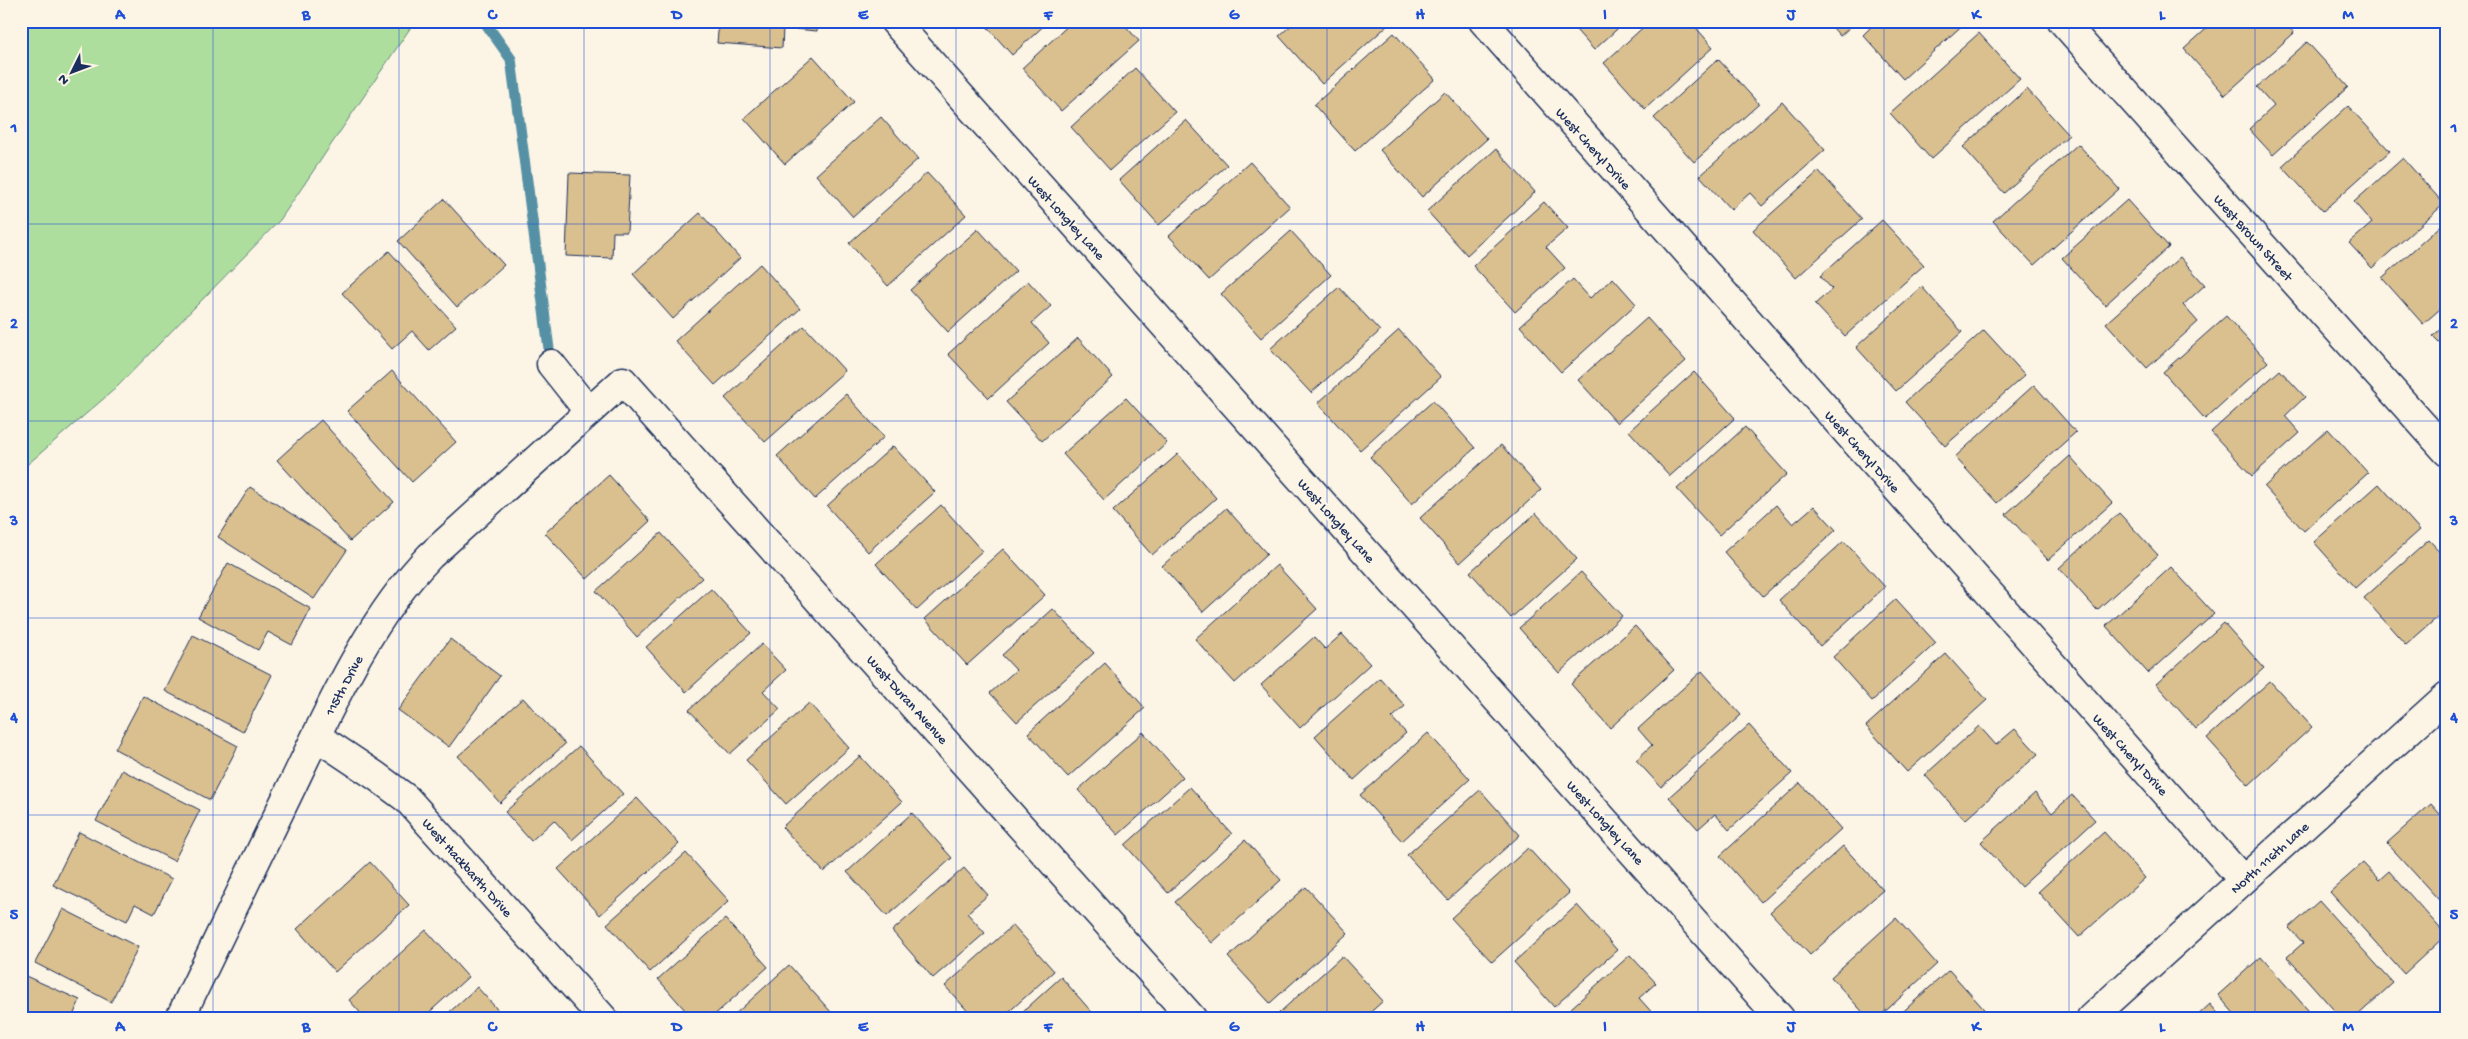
<svg xmlns="http://www.w3.org/2000/svg" width="2468" height="1039" font-family="'Gochi Hand',sans-serif">
  <rect width="100%" height="100%" fill="#fcf5e5"/>
  <filter id="ink" filterUnits="userSpaceOnUse"><feTurbulence type="fractalNoise" baseFrequency=".02" numOctaves="2"/><feDisplacementMap in="SourceGraphic" scale="10" xChannelSelector="R" yChannelSelector="G"/><feConvolveMatrix kernelMatrix="1 2 1 2 8 2 1 2 1" color-interpolation-filters="sRGB"/></filter>
  <g filter="url(#ink)">
    <path fill="#aede9e" stroke="#64867e" d="M 21,21 L 415,21 L 280,220 L 116,388 L 21,470 Z"/>
    <g fill="none" stroke-linecap="round" stroke-linejoin="round">
      <path stroke="#5690a5" stroke-width="11" d="M 484,21 L 511,59 L 551,364"/>
    </g>
    <path fill="#dabf8f" stroke="#1b2f5e" d="M 719,21 L 818,21 L 817,31 L 783,28 L 782,48 L 717,43 Z
      M 982,21 L 1049,21 L 1012,55 Z
      M 1073,21 L 1121,21 L 1139,41 L 1061,111 L 1022,68 Z
      M 1264,21 L 1274,21 L 1268,26 Z
      M 1296,21 L 1383,21 L 1387,26 L 1322,84 L 1279,36 Z
      M 1568,21 L 1626,21 L 1594,50 Z
      M 1650,21 L 1690,21 L 1713,47 L 1645,109 L 1604,63 Z
      M 1827,21 L 1857,21 L 1840,36 Z
      M 1877,21 L 1967,21 L 1903,79 L 1863,35 Z
      M 2186,21 L 2196,21 L 2191,26 Z
      M 2215,21 L 2284,21 L 2294,33 L 2225,95 L 2184,49 Z
      M 1394,33 L 1435,79 L 1355,151 L 1314,105 Z
      M 1979,33 L 2020,79 L 1931,159 L 1890,113 Z
      M 2307,42 L 2348,87 L 2273,155 L 2249,129 L 2274,106 L 2257,87 Z
      M 813,56 L 854,102 L 785,164 L 744,118 Z
      M 1718,59 L 1759,104 L 1694,162 L 1654,118 Z
      M 1135,68 L 1175,112 L 1110,170 L 1071,127 Z
      M 2027,89 L 2069,135 L 2004,193 L 1963,147 Z
      M 1445,92 L 1487,139 L 1422,197 L 1380,150 Z
      M 1782,102 L 1825,150 L 1762,206 L 1750,193 L 1731,210 L 1700,176 Z
      M 2348,106 L 2390,151 L 2323,211 L 2282,166 Z
      M 881,117 L 918,159 L 853,217 L 816,175 Z
      M 1186,120 L 1227,165 L 1159,225 L 1119,180 Z
      M 2078,144 L 2119,189 L 2034,265 L 1993,221 Z
      M 1496,149 L 1535,192 L 1467,255 L 1427,211 Z
      M 2403,158 L 2444,204 L 2372,268 L 2349,243 L 2372,223 L 2354,202 Z
      M 1250,162 L 1290,207 L 1209,280 L 1169,236 Z
      M 1819,171 L 1862,219 L 1796,278 L 1753,230 Z
      M 569,173 L 630,175 L 627,232 L 613,232 L 612,258 L 566,256 Z
      M 927,173 L 966,215 L 888,286 L 849,243 Z
      M 444,199 L 504,265 L 457,307 L 398,241 Z
      M 2127,200 L 2169,247 L 2105,305 L 2062,258 Z
      M 1544,202 L 1568,228 L 1546,247 L 1565,268 L 1515,312 L 1473,266 Z
      M 700,213 L 740,258 L 673,319 L 633,274 Z
      M 1882,220 L 1924,265 L 1845,336 L 1815,304 L 1832,289 L 1820,276 Z
      M 2447,220 L 2447,303 L 2423,324 L 2382,278 Z
      M 978,229 L 1016,271 L 948,332 L 910,290 Z
      M 1291,231 L 1331,275 L 1261,338 L 1221,294 Z
      M 389,251 L 456,326 L 429,350 L 412,331 L 392,349 L 342,293 Z
      M 2180,257 L 2205,285 L 2183,305 L 2198,322 L 2147,368 L 2106,323 Z
      M 760,264 L 800,309 L 715,385 L 675,341 Z
      M 1613,278 L 1636,304 L 1561,372 L 1520,326 L 1573,279 L 1590,298 Z
      M 1028,281 L 1051,306 L 1032,323 L 1049,343 L 989,398 L 948,354 Z
      M 1339,287 L 1380,331 L 1311,393 L 1270,349 Z
      M 1922,287 L 1962,332 L 1896,391 L 1856,347 Z
      M 2226,316 L 2268,362 L 2205,419 L 2163,372 Z
      M 1647,318 L 1686,361 L 1617,423 L 1578,380 Z
      M 2447,323 L 2447,350 L 2433,336 Z
      M 804,326 L 845,371 L 765,442 L 725,398 Z
      M 1399,330 L 1441,377 L 1360,450 L 1318,403 Z
      M 1984,330 L 2025,375 L 1945,446 L 1905,402 Z
      M 1078,338 L 1113,377 L 1042,441 L 1006,402 Z
      M 2280,370 L 2305,397 L 2285,416 L 2300,433 L 2252,476 L 2211,432 Z
      M 392,371 L 456,442 L 412,482 L 347,411 Z
      M 1694,372 L 1735,418 L 1670,476 L 1629,431 Z
      M 2034,385 L 2076,432 L 1997,503 L 1955,457 Z
      M 846,394 L 884,437 L 815,499 L 777,456 Z
      M 1126,398 L 1167,443 L 1104,500 L 1063,454 Z
      M 1433,401 L 1475,448 L 1412,504 L 1370,457 Z
      M 321,420 L 394,502 L 350,541 L 277,460 Z
      M 1745,427 L 1787,474 L 1719,535 L 1677,489 Z
      M 2328,429 L 2368,473 L 2304,531 L 2264,487 Z
      M 1501,445 L 1541,490 L 1460,563 L 1420,518 Z
      M 893,446 L 935,492 L 868,552 L 827,506 Z
      M 1178,454 L 1216,498 L 1152,555 L 1113,511 Z
      M 2070,456 L 2112,503 L 2048,560 L 2006,514 Z
      M 609,475 L 650,521 L 587,579 L 545,533 Z
      M 2379,484 L 2420,530 L 2355,588 L 2314,542 Z
      M 250,487 L 347,550 L 314,599 L 218,537 Z
      M 941,505 L 982,551 L 917,610 L 876,564 Z
      M 1776,505 L 1793,524 L 1814,506 L 1836,530 L 1763,596 L 1724,552 Z
      M 1226,508 L 1267,554 L 1203,612 L 1162,566 Z
      M 1536,513 L 1577,559 L 1511,618 L 1470,572 Z
      M 2119,513 L 2158,555 L 2097,610 L 2059,568 Z
      M 661,533 L 702,578 L 637,637 L 596,591 Z
      M 2429,540 L 2447,559 L 2447,609 L 2406,645 L 2364,598 Z
      M 1844,541 L 1885,587 L 1820,646 L 1779,600 Z
      M 1003,549 L 1045,595 L 967,665 L 925,619 Z
      M 228,563 L 311,609 L 292,645 L 268,632 L 258,650 L 198,617 Z
      M 1277,565 L 1317,609 L 1235,683 L 1195,639 Z
      M 2171,567 L 2214,614 L 2148,673 L 2106,626 Z
      M 1581,572 L 1622,616 L 1559,673 L 1519,628 Z
      M 711,589 L 751,633 L 686,692 L 646,647 Z
      M 1896,599 L 1936,643 L 1872,701 L 1833,657 Z
      M 1053,609 L 1094,653 L 1017,722 L 990,693 L 1016,670 L 1002,655 Z
      M 2224,623 L 2264,668 L 2196,729 L 2156,684 Z
      M 1635,626 L 1674,670 L 1610,728 L 1571,684 Z
      M 1342,634 L 1370,664 L 1300,728 L 1261,685 L 1314,637 L 1325,649 Z
      M 193,635 L 272,675 L 243,732 L 165,691 Z
      M 450,639 L 500,676 L 449,747 L 398,710 Z
      M 762,644 L 786,670 L 763,691 L 780,709 L 730,754 L 689,710 Z
      M 1946,654 L 1987,700 L 1907,772 L 1866,726 Z
      M 1105,663 L 1145,708 L 1068,777 L 1028,733 Z
      M 1702,671 L 1741,715 L 1661,787 L 1636,760 L 1652,745 L 1638,729 Z
      M 1380,678 L 1405,706 L 1392,718 L 1406,733 L 1354,780 L 1315,736 Z
      M 2270,681 L 2312,727 L 2249,785 L 2207,738 Z
      M 143,696 L 238,746 L 210,800 L 115,749 Z
      M 523,698 L 565,744 L 500,803 L 458,756 Z
      M 809,703 L 849,748 L 786,804 L 746,760 Z
      M 1749,725 L 1792,773 L 1729,830 L 1715,814 L 1698,829 L 1669,797 Z
      M 1979,726 L 1996,745 L 2015,729 L 2038,754 L 1965,820 L 1925,775 Z
      M 1143,732 L 1183,777 L 1118,835 L 1078,790 Z
      M 1428,733 L 1470,779 L 1402,841 L 1360,795 Z
      M 579,746 L 623,794 L 572,840 L 554,820 L 531,841 L 505,812 Z
      M 860,756 L 902,802 L 824,872 L 782,827 Z
      M 122,770 L 200,810 L 174,861 L 96,821 Z
      M 1800,783 L 1841,829 L 1761,902 L 1720,856 Z
      M 1190,787 L 1232,834 L 1168,893 L 1125,845 Z
      M 1480,790 L 1520,835 L 1448,900 L 1407,855 Z
      M 2035,793 L 2052,813 L 2072,795 L 2095,820 L 2021,887 L 1981,842 Z
      M 637,798 L 679,844 L 600,915 L 558,869 Z
      M 2431,804 L 2447,822 L 2447,909 L 2387,843 Z
      M 912,813 L 952,858 L 887,916 L 847,872 Z
      M 79,832 L 172,879 L 154,914 L 135,904 L 127,921 L 53,885 Z
      M 2104,832 L 2145,878 L 2079,937 L 2038,892 Z
      M 1245,840 L 1281,880 L 1212,943 L 1175,902 Z
      M 1843,846 L 1883,890 L 1810,955 L 1770,912 Z
      M 1528,848 L 1569,893 L 1492,962 L 1451,918 Z
      M 686,853 L 729,901 L 650,972 L 607,924 Z
      M 370,862 L 409,905 L 335,972 L 297,929 Z
      M 2363,863 L 2379,880 L 2389,871 L 2446,935 L 2404,974 L 2330,892 Z
      M 964,868 L 988,895 L 967,913 L 985,933 L 933,978 L 892,931 Z
      M 1306,887 L 1348,933 L 1270,1003 L 1228,957 Z
      M 2319,901 L 2393,983 L 2355,1018 L 2341,1018 L 2287,957 L 2303,943 L 2289,928 Z
      M 1577,905 L 1617,950 L 1554,1007 L 1514,962 Z
      M 63,909 L 138,947 L 111,1002 L 35,963 Z
      M 1896,918 L 1937,964 L 1878,1018 L 1868,1018 L 1831,977 Z
      M 725,919 L 768,967 L 711,1018 L 692,1018 L 658,979 Z
      M 1013,925 L 1054,971 L 1002,1018 L 974,1018 L 945,986 Z
      M 426,930 L 468,977 L 423,1018 L 365,1018 L 349,1000 Z
      M 1630,955 L 1656,983 L 1639,998 L 1656,1017 L 1560,1018 Z
      M 1342,956 L 1383,1001 L 1364,1018 L 1283,1018 L 1279,1013 Z
      M 2261,957 L 2315,1018 L 2238,1018 L 2218,995 Z
      M 789,965 L 831,1012 L 825,1018 L 731,1018 Z
      M 1949,970 L 1990,1016 L 1988,1018 L 1896,1018 Z
      M 21,974 L 80,1000 L 72,1018 L 21,1018 Z
      M 1061,977 L 1097,1018 L 1016,1018 Z
      M 477,987 L 505,1018 L 443,1018 Z
      M 2210,1004 L 2222,1018 L 2195,1018 Z"/>
    <g fill="none" stroke-linecap="round" stroke-linejoin="round">
      <g stroke="#1b2f5e" stroke-width="31">
        <path id="minor" d="M 894,21 L 1780,1018
          M 1483,21 L 2243,880
          M 2062,21 L 2447,452
          M 551,364 L 589,412
          M 316,736 L 376,776 L 407,799 L 603,1018
          M 180,1018 C 218,940 255,863 292,786 C 330,707 369,619 430,556 L 623,381 L 1192,1018
          M 2091,1018 L 2447,696"/>
      </g>
      <use href="#minor" stroke="#fcf5e5" stroke-width="28"/>
    </g>
  </g>
  <path fill="none" stroke="#1d4ed8" stroke-width="1" stroke-opacity="0.55" d="M 213,21 L 213,1018M 399,21 L 399,1018M 584,21 L 584,1018M 770,21 L 770,1018M 956,21 L 956,1018M 1141,21 L 1141,1018M 1327,21 L 1327,1018M 1512,21 L 1512,1018M 1698,21 L 1698,1018M 1884,21 L 1884,1018M 2069,21 L 2069,1018M 2255,21 L 2255,1018M 21,224 L 2447,224M 21,421 L 2447,421M 21,618 L 2447,618M 21,815 L 2447,815"/>
  <g text-anchor="middle" stroke-width="5" stroke-linejoin="round" paint-order="stroke">
    <g font-size="14" fill="#1b2f5e" stroke="#fcf5e5">
      <text transform="translate(1594 148) rotate(48)" y="5">West Cheryl Drive</text>
      <text transform="translate(1067 217) rotate(48)" y="5">West Longley Lane</text>
      <text transform="translate(2254 237) rotate(48)" y="5">West Brown Street</text>
      <text transform="translate(1863 451) rotate(48)" y="5">West Cheryl Drive</text>
      <text transform="translate(1337 520) rotate(48)" y="5">West Longley Lane</text>
      <text transform="translate(343 685) rotate(-62)" y="5">115th Drive</text>
      <text transform="translate(908 699) rotate(48)" y="5">West Duran Avenue</text>
      <text transform="translate(2131 754) rotate(48)" y="5">West Cheryl Drive</text>
      <text transform="translate(1606 822) rotate(48)" y="5">West Longley Lane</text>
      <text transform="translate(2269 857) rotate(-42)" y="5">North 116th Lane</text>
      <text transform="translate(468 867) rotate(48)" y="5">West Hackbarth Drive</text>
    </g>
  </g>
  <rect width="2468" height="1039" fill="none" stroke="#fcf5e5" stroke-width="55"/>
  <g transform="translate(72 72) rotate(228)" stroke="#fcf5e5" stroke-width="4" paint-order="stroke">
  <path d="M0-4L9 19L0 12L-9 19Z" fill="#1b2f5e"/>
  <text y="-8" font-size="14" font-weight="bold" text-anchor="middle" fill="#1b2f5e">N</text>
  </g>
  <rect x="28" y="28" width="2412" height="984" fill="none" stroke="#1d4ed8" stroke-width="2"/>
  <g font-size="16" text-anchor="middle" font-weight="bold" fill="#1d4ed8">
    <text x="120" y="19">A</text>
    <text x="306" y="19">B</text>
    <text x="492" y="19">C</text>
    <text x="677" y="19">D</text>
    <text x="863" y="19">E</text>
    <text x="1048" y="19">F</text>
    <text x="1234" y="19">G</text>
    <text x="1420" y="19">H</text>
    <text x="1605" y="19">I</text>
    <text x="1791" y="19">J</text>
    <text x="1976" y="19">K</text>
    <text x="2162" y="19">L</text>
    <text x="2348" y="19">M</text>
    <text x="14" y="132">1</text>
    <text x="2454" y="132">1</text>
    <text x="14" y="328">2</text>
    <text x="2454" y="328">2</text>
    <text x="14" y="525">3</text>
    <text x="2454" y="525">3</text>
    <text x="14" y="722">4</text>
    <text x="2454" y="722">4</text>
    <text x="14" y="919">5</text>
    <text x="2454" y="919">5</text>
    <text x="120" y="1031">A</text>
    <text x="306" y="1031">B</text>
    <text x="492" y="1031">C</text>
    <text x="677" y="1031">D</text>
    <text x="863" y="1031">E</text>
    <text x="1048" y="1031">F</text>
    <text x="1234" y="1031">G</text>
    <text x="1420" y="1031">H</text>
    <text x="1605" y="1031">I</text>
    <text x="1791" y="1031">J</text>
    <text x="1976" y="1031">K</text>
    <text x="2162" y="1031">L</text>
    <text x="2348" y="1031">M</text>
  </g>
</svg>
